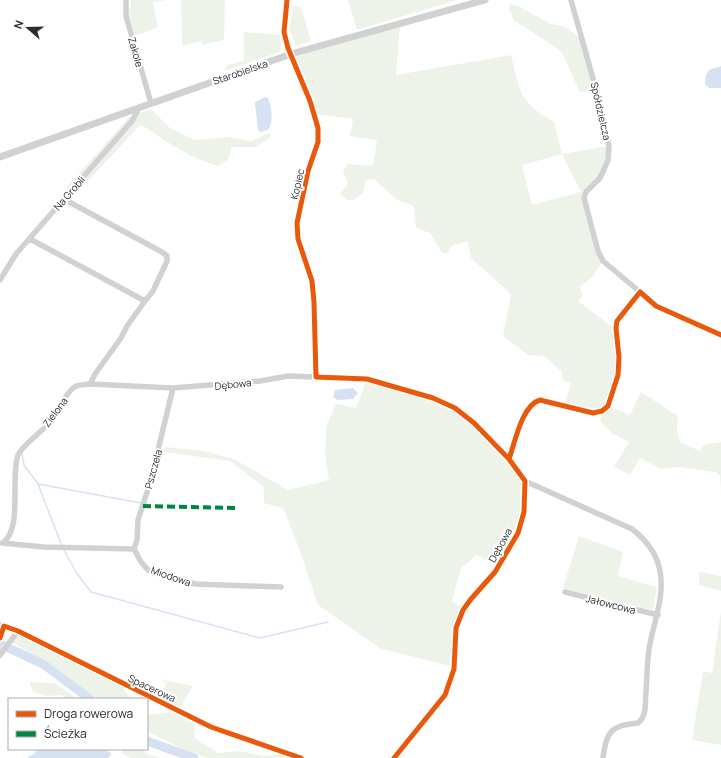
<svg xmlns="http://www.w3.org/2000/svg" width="721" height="758" font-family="Manrope,sans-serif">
  <rect width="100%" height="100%" fill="#fff"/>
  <path fill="#eef3ea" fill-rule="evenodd" d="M 131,0 L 167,0 L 153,2 L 158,27 L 135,36 L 129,14 Z
    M 181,0 L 225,0 L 224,40 L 202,45 L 202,41 L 182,46 Z
    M 348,0 L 457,0 L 357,30 Z
    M 510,4 L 518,6 L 551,24 L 566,27 L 581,39 L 594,82 L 588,91 L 580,92 L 561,51 L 514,20 L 509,9 Z
    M 293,6 L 301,7 L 311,41 L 296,46 L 289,29 Z
    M 400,27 L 396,75 L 511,55 C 520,92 519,102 554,122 L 562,154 L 609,146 L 608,160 L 584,198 L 603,261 L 594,275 L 580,287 L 583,296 L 578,301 L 611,326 L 617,321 L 619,357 L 608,406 L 630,415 L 641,392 L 678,416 L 677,429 L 680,442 L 700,451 L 704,445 L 721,442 L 721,491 L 720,476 L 716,472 L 679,467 L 661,469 L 640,458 L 630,475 L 614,467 L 629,442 L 613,434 L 600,421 L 602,412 L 564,407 L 571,383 L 563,381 L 562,372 L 544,356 L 528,355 L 503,336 L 511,294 L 471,258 L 468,241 L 451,246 L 448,253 L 442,253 L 430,233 L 416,228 L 414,206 L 397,200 L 374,179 L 366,180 L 363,193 L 354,200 L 347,200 L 340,194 L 348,184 L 343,172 L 347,164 L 373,166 L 377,140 L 350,136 L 353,119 L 314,114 L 296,59 L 297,56 ZM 562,154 L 581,192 L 532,205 L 522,165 Z
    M 244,32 L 280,35 L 281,48 L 280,52 L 224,71 L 227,65 L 244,61 Z
    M 151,109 L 170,128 L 195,140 L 228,137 L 252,141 L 269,133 L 271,137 L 256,147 L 232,147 L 228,160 L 218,166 C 194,159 182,151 161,138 C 153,133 149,128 140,125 L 71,199 L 65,189 L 130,116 Z
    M 367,379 L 433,398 L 474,423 L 525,481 L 522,512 L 517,532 L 497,566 L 477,555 L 461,568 L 452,601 L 462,608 L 454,628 L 454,667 L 381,649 L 318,605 L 300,551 L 283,508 L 264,503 L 264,487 L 230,461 L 164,452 L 165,447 L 204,451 L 234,459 L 288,490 L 329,480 L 325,455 L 326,427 L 336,404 L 356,408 Z
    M 579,536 L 623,552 L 618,576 L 657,587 L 653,610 L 563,588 Z
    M 699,572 L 721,576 L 721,591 L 699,585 Z
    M 721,611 L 721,745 L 692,740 L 703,671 L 712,673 Z
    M 25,636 L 62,653 L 121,686 L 131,699 L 97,699 L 50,664 L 13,643 L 17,637 Z
    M 160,679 L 193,686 L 180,708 L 153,695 L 156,691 L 161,693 L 167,683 Z
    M 29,682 L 54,683 L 78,699 L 67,699 L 62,695 L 47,696 L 33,692 Z
    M 171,712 L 194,724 L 195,738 L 219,753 L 239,751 L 264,756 L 285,754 L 290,758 L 206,758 L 180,748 L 147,731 L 147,715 Z
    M 122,749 L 141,749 L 147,754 L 161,758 L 130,758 L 122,753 Z"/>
  <path fill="#d6e2f1" d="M 721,66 L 721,88 L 709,88 L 705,84 L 706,75 L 709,70 Z
    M 265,97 L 268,98 C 271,105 274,120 269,128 C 268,131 264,131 260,132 L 258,130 L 255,104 L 255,102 Z
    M 353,388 L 358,393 L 353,399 L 337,400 L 333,397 L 335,390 Z
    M 37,749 L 103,749 L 111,753 L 111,755 L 108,758 L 27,758 L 34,754 Z"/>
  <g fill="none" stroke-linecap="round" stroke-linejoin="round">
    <path stroke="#d6e2f1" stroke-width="1.5" d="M 22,454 L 24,465 L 38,484 L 62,546
      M 38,484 L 141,503
      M 64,550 L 76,572 L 91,592 L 260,638 L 328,622"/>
    <path stroke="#d6e2f1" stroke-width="9" d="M 0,644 L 43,664 L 90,699
      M 147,741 L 194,758"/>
    <path stroke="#d1d1d1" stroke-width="5.5" d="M 126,0 L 126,16 L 151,103
      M 287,0 L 284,32 L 288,48 L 310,101 L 318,128 L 318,142 L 308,171 L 297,223 L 298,239 L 312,281 L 314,302 L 316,377
      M 64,198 L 71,203 L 162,252 L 167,256 L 167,261 L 153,291 L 145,301
      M 0,280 L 16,254 L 132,121 L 139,108
      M 90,384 L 173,388 L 260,381 L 288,376 L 367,379 L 433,398 L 455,408 L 474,423 L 509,459 L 525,481 L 524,512 L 518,533 L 495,572 L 471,599 L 463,610 L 456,628 L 454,669 L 445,695 L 394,758
      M 509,459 C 515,442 522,405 540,400 L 593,413 L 602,411 L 608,406 L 618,375 L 619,357 L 616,328 L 617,321 L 640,292 L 603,261 L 598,251 L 584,198 L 586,192 L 599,179 L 602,174 L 608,160 L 609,146 L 594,82 L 571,0
      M 525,481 L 632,529 C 646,540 657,553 660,571 C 665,597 653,624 649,649 C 647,663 647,678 646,692 C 645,703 647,716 638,723 C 611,725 606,732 603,758
      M 2,543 L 44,547 L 134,549 L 141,562 L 148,570 L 195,584 L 281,587
      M 3,543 C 23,527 10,479 18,455 C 22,446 39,434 46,426 C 54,417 65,395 73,388 C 78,384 83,385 90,384 L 95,374 L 121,338 L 127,326 L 145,301 L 30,239
      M 134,549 L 137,540 L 138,520 L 150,483 L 173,388
      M 565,592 L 658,615
      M 0,625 L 62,652 L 126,686 L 163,702 L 211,727 L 301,758
      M 0,655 L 18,631"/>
    <path stroke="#d1d1d1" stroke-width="7" d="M 0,157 L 291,54 L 485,0"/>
    <path stroke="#00873e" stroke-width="4" stroke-dasharray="8 4" stroke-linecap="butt" d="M 143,506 L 239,508"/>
    <g stroke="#fff" stroke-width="8">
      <path id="cycleway" d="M 287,0 L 284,32 L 288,48 L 310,101 L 318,128 L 318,142 L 308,171 L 297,223 L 298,239 L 312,281 L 314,302 L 316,377 L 367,379 L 433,398 L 455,408 L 474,423 L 509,459 L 525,481 L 524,512 L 518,533 L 495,572 L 471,599 L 463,610 L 456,628 L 454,669 L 445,695 L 394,758
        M 509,459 C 515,442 522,405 540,400 L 593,413 L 602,411 L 608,406 L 618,375 L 619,357 L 616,328 L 617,321 L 640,292 L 656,306 L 721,335
        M 0,638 L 4,626 L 18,631 L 211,727 L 301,758"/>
    </g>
    <use href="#cycleway" stroke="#e8590c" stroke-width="5"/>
  </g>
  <g text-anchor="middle" stroke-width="4" stroke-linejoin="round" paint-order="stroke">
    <g font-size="10" fill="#2c2c2c" stroke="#fff">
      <text transform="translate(136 52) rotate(74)" y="4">Zakole</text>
      <text transform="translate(240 72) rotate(-19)" y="4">Starobielska</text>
      <text transform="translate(601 111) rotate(77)" y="4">Spółdzielcza</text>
      <text transform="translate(297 184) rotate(-77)" y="4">Kopiec</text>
      <text transform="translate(69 193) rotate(-49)" y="4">Na Grobli</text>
      <text transform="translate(233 384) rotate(-6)" y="4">Dębowa</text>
      <text transform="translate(55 412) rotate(-53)" y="4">Zielona</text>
      <text transform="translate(153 469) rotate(-75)" y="4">Pszczela</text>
      <text transform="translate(500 545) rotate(-61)" y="4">Dębowa</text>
      <text transform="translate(171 576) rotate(19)" y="4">Miodowa</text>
      <text transform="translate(611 604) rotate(14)" y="4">Jałowcowa</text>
      <text transform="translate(152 688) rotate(25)" y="4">Spacerowa</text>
    </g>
  </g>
  <rect x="8" y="698" width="140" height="52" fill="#ffffff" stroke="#ababab"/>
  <rect x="16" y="711" width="20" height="6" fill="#e8590c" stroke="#ababab"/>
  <text x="44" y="718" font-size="12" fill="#2c2c2c">Droga rowerowa</text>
  <rect x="16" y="731" width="20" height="6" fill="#00873e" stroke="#ababab"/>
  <text x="44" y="738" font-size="12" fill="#2c2c2c">Ścieżka</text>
  <g transform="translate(28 28) rotate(290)" stroke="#ffffff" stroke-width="3" paint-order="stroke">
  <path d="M0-3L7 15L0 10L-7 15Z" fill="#2c2c2c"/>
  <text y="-6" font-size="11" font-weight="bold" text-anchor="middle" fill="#2c2c2c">N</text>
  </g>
</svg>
